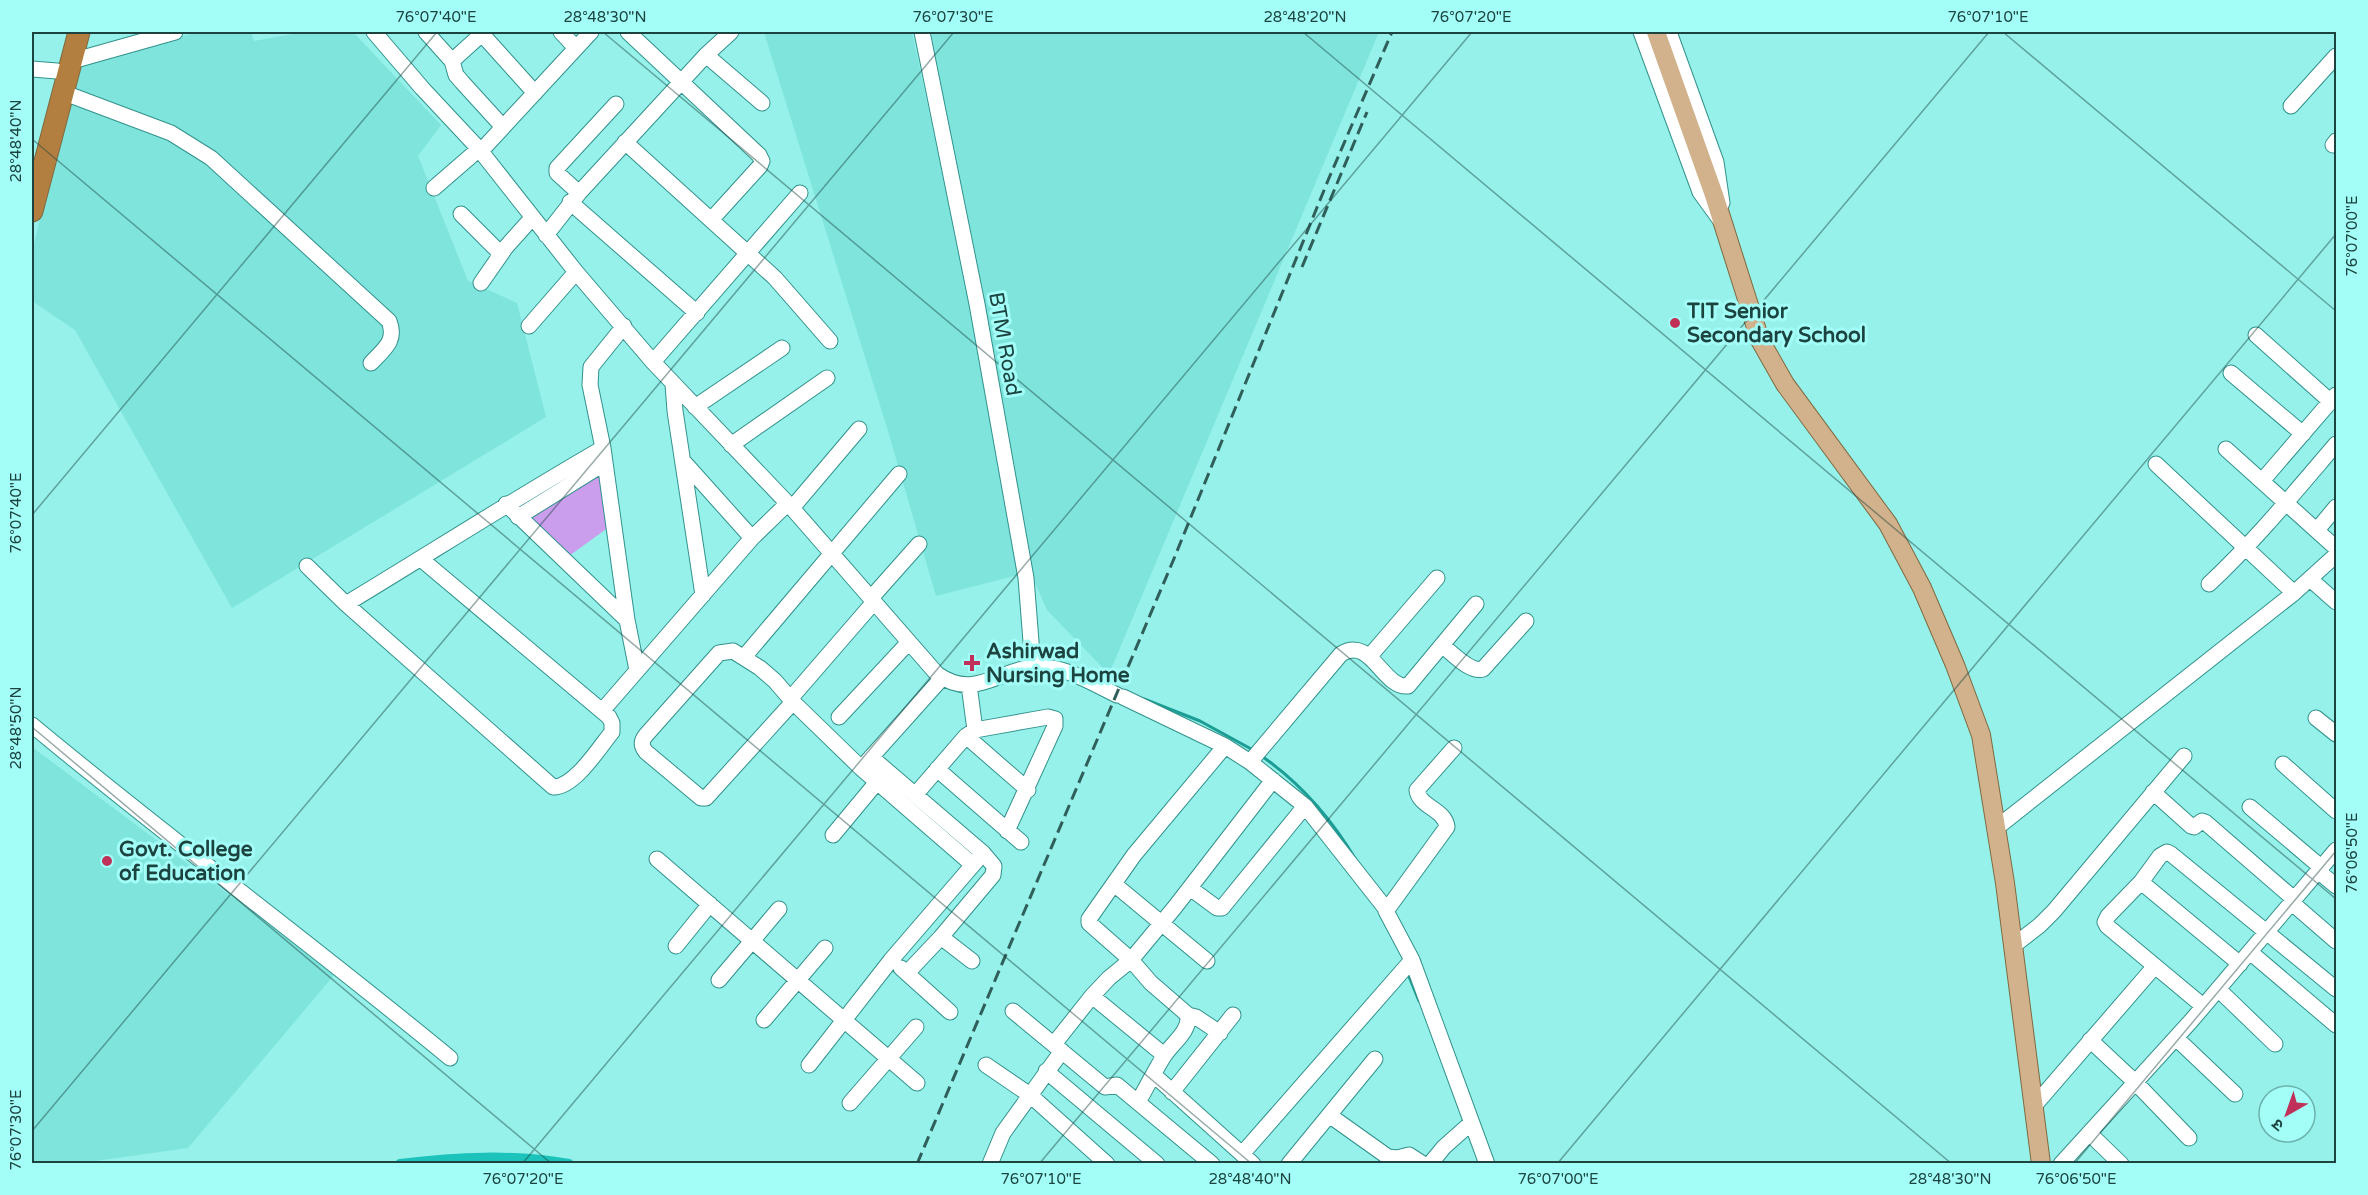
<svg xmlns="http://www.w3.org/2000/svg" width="2368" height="1195" font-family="'Varela Round','Noto Sans Devanagari',sans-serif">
  <rect width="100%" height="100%" fill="#95f1e9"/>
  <path fill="#7ee4dc" d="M 197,32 L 251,32 L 254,41 L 304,32 L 353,32 L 441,125 L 418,156 L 468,281 L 517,303 L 546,417 L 232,608 L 75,330 L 32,301 L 32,252 L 77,67 Z
    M 764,32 L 912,32 L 974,323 L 1018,575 L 936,596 L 888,431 Z
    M 931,32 L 1379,32 L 1109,674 L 1047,610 L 1033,578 Z
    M 32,747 L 335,974 L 188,1148 L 81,1163 L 32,1163 Z"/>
  <path fill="#ca9ded" d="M 599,472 L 609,527 L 569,556 L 527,517 Z"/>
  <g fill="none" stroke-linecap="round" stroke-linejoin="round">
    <path stroke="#1b9d95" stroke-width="3" d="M 1144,699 L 1200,721 L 1253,750
      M 1260,755 C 1301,783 1331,818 1356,860
      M 1408,974 L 1419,1001"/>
    <path stroke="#1bc3ba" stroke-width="10" d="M 400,1164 C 457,1157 513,1154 569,1164"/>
    <g stroke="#32928c" stroke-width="17">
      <path id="minor" d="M 374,32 L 422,88 L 479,149 L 576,272 L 653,362 L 792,508 L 937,674 C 973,700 997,671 1033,667 C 1062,664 1092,683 1117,695
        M 426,32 L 452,61 L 456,75 L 462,82 L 503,127
        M 561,32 L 576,48
        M 628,32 L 759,155 L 762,161 L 760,166 L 711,220
        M 922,32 L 977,304 L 1026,578 L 1033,667
        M 1641,32 L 1700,192 L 1721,221
        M 1669,32 L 1716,162 L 1722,203
        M 481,33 L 535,93
        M 706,55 L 762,103
        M 72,61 L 175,32
        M 452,61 L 484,32
        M 32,69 L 57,71
        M 62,92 L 171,133 L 211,158 L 389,321 C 397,341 384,349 371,363
        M 2291,106 L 2336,56
        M 625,142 L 775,278 L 830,341
        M 2333,145 L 2336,141
        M 481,151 L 591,32
        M 434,188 L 479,149
        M 579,193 L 557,173 L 557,168 L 616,104
        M 570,202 L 697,313
        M 461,214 L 501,254
        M 546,235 L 579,193 L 706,55 L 731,32
        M 481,283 L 506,247 L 532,218
        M 529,326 L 576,272
        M 624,326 L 591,367 L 590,385 L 603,448 L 627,620 L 637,670
        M 2256,335 L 2331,402
        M 653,362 L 800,193
        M 2231,373 L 2303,434
        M 673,384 L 675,411 L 703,595
        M 695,407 L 782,348
        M 731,445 L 827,378
        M 2226,449 L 2336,548
        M 683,461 L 752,538
        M 2156,464 L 2294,593
        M 2262,481 L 2336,395
        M 506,504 L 627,620
        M 792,508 L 859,429
        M 518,517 L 605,463
        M 2317,530 L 2336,507
        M 307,566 L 346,604 L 553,787 C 574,788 599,748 612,732 L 612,723 L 609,717 L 421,559
        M 2310,579 L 2336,602
        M 2209,584 C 2255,541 2295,492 2336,444
        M 871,598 L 919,544
        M 346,604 C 432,552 516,498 603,448
        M 1442,645 C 1452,653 1470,673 1483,669 L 1526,621
        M 744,657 L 899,474
        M 1369,657 L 1437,578
        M 1123,697 L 1225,746 L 1250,762 L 1305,806 L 1386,909
        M 790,699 L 874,602
        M 793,702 L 706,798 L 701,798 L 646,752 C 641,746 641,741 646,735 L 719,653 L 733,651 L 760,668 L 775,681 L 793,702 L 861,768 L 973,865
        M 602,711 L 752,538 L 787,504
        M 839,717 L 909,642
        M 2316,718 L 2336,734
        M 32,725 C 169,839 313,945 450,1058
        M 975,730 L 1048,717 L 1055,719 L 1055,726 L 1007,831
        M 966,736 L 1028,790
        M 1454,748 L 1417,790 C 1419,807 1445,809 1447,827 L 1386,911 L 1412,960 L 1487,1164
        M 871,757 L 983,853 L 994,866 L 993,875 L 941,937 L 907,973
        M 1250,762 L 1341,654 C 1371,635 1383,689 1408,686 L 1476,604
        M 865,764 L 942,678
        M 2283,764 L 2336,811
        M 937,769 L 1021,842
        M 2153,792 L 2191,826 L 2194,827 L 2202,821 L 2205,822 L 2294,899
        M 915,795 L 966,736 L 975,730 L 969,685
        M 2250,807 L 2322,868
        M 1995,829 L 2294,593 L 2336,555
        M 833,835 L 877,782
        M 657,859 L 917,1083
        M 2318,871 L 2336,886
        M 2141,882 L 2160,856 L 2167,852 L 2171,854 L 2336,989
        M 1114,884 L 1207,961
        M 1190,888 L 1217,908 L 1222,908 L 1305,806
        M 2291,902 L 2336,941
        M 941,937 L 972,961
        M 676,946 L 710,904
        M 2013,946 L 2040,925 L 2054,911 L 2184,756
        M 2250,952 L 2336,1025
        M 901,968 L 950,1012
        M 719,980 L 779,909
        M 2218,989 L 2275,1044
        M 1092,996 L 1164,1055
        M 2203,1006 L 2107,926 L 2105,922 L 2108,916 L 2141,882 L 2240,964
        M 1013,1011 L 1105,1087 L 1117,1085 L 1212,1164
        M 1188,1015 L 1196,1017 L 1220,1033
        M 764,1020 L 825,948
        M 2176,1038 L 2235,1094
        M 2090,1040 L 2135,1082 L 2189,1138
        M 1054,1044 L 1092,996 L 1109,978 L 1131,960 L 1175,907 L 1273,780
        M 809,1065 L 891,960 L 978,859
        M 986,1065 L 1030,1095 L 1107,1164
        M 1046,1071 L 1157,1164
        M 1155,1076 L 1253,1164
        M 1172,1092 L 1233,1015
        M 1138,1102 C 1147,1087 1155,1070 1164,1056 C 1172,1043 1190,1032 1188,1015 L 1151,983 L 1131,960 L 1089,923 L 1089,919 L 1134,855 L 1225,746
        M 850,1103 L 916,1027
        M 2034,1106 L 2155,966
        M 1329,1115 L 1388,1157 L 1397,1158 L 1409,1155 L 1423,1164
        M 2089,1133 L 2121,1164
        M 1242,1154 L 1412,960
        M 990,1164 L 1003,1133 L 1062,1051
        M 1289,1164 L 1375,1059
        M 1430,1164 L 1444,1147 L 1471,1123
        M 2061,1164 L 2191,1021 L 2336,850"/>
    </g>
    <g stroke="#7e6a40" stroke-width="20">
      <path id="major" d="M 1656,32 L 1714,195 L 1760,340 L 1785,384 L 1888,524 L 1922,588 L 1955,665 L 1981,735 L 2005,883 L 2041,1164"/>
    </g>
    <g stroke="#7e6a40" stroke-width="23">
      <path id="highway" d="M 32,211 L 79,32"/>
    </g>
    <use href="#minor" stroke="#fff" stroke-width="15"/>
    <use href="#major" stroke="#d1b28c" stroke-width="18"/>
    <use href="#highway" stroke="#b37f40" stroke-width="21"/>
    <path stroke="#305f5b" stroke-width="3" stroke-dasharray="12 6" stroke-linecap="butt" d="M 1302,267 L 1367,112
      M 917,1164 L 1173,561 L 1329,178 L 1392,32"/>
  </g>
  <path fill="none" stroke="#1c4340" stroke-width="1.5" stroke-opacity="0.45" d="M 603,32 L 1952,1164M 1303,32 L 2336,899M 2003,32 L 2336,311M 32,139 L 1252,1164M 32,515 L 437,32M 32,727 L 552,1164M 32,1131 L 954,32M 522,1164 L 1472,32M 1039,1164 L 1989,32M 1557,1164 L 2336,234M 2074,1164 L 2336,851"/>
  <g fill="#c0315a" stroke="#a2fef7" stroke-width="2">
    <circle cx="1675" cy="323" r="6"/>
    <path d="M969 654h6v6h6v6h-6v6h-6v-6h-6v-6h6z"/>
    <circle cx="107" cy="861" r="6"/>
  </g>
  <g text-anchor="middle" stroke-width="6" stroke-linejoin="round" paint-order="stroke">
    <g font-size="21" font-weight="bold" fill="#1c4340" stroke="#a2fef7" text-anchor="start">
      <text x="1687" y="318">TIT Senior<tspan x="1687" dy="24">Secondary School</tspan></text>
      <text x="986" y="658">Ashirwad<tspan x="986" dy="24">Nursing Home</tspan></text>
      <text x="119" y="856">Govt. College<tspan x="119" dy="24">of Education</tspan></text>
    </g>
    <g font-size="21" fill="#1c4340" stroke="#a2fef7">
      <text transform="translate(1005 344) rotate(80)" y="7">BTM Road</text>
    </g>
  </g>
  <rect width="2368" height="1195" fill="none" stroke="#a2fef7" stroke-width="66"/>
  <g transform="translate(2287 1114) rotate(220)"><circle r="28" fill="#a2fef7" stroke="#6cb3ae" stroke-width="1.5"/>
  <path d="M0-4.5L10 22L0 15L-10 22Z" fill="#c0315a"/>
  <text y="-9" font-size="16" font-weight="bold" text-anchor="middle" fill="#1c4340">उ</text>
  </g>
  <rect x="33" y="33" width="2302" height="1129" fill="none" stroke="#1c4340" stroke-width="2"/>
  <g font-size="15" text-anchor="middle" fill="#1c4340">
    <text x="436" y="22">76°07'40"E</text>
    <text x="605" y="22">28°48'30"N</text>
    <text x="953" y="22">76°07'30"E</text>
    <text x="1305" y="22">28°48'20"N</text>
    <text x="1471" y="22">76°07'20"E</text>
    <text x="1988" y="22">76°07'10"E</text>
    <text transform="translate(16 141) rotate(-90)" y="5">28°48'40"N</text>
    <text transform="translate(2352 236) rotate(-90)" y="5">76°07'00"E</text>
    <text transform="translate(16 513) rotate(-90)" y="5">76°07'40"E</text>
    <text transform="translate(16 728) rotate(-90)" y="5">28°48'50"N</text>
    <text transform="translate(2352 853) rotate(-90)" y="5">76°06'50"E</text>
    <text transform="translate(16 1130) rotate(-90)" y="5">76°07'30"E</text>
    <text x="523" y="1184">76°07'20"E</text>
    <text x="1041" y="1184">76°07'10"E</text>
    <text x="1250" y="1184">28°48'40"N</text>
    <text x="1558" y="1184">76°07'00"E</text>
    <text x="1950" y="1184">28°48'30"N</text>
    <text x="2076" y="1184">76°06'50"E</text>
  </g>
</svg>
